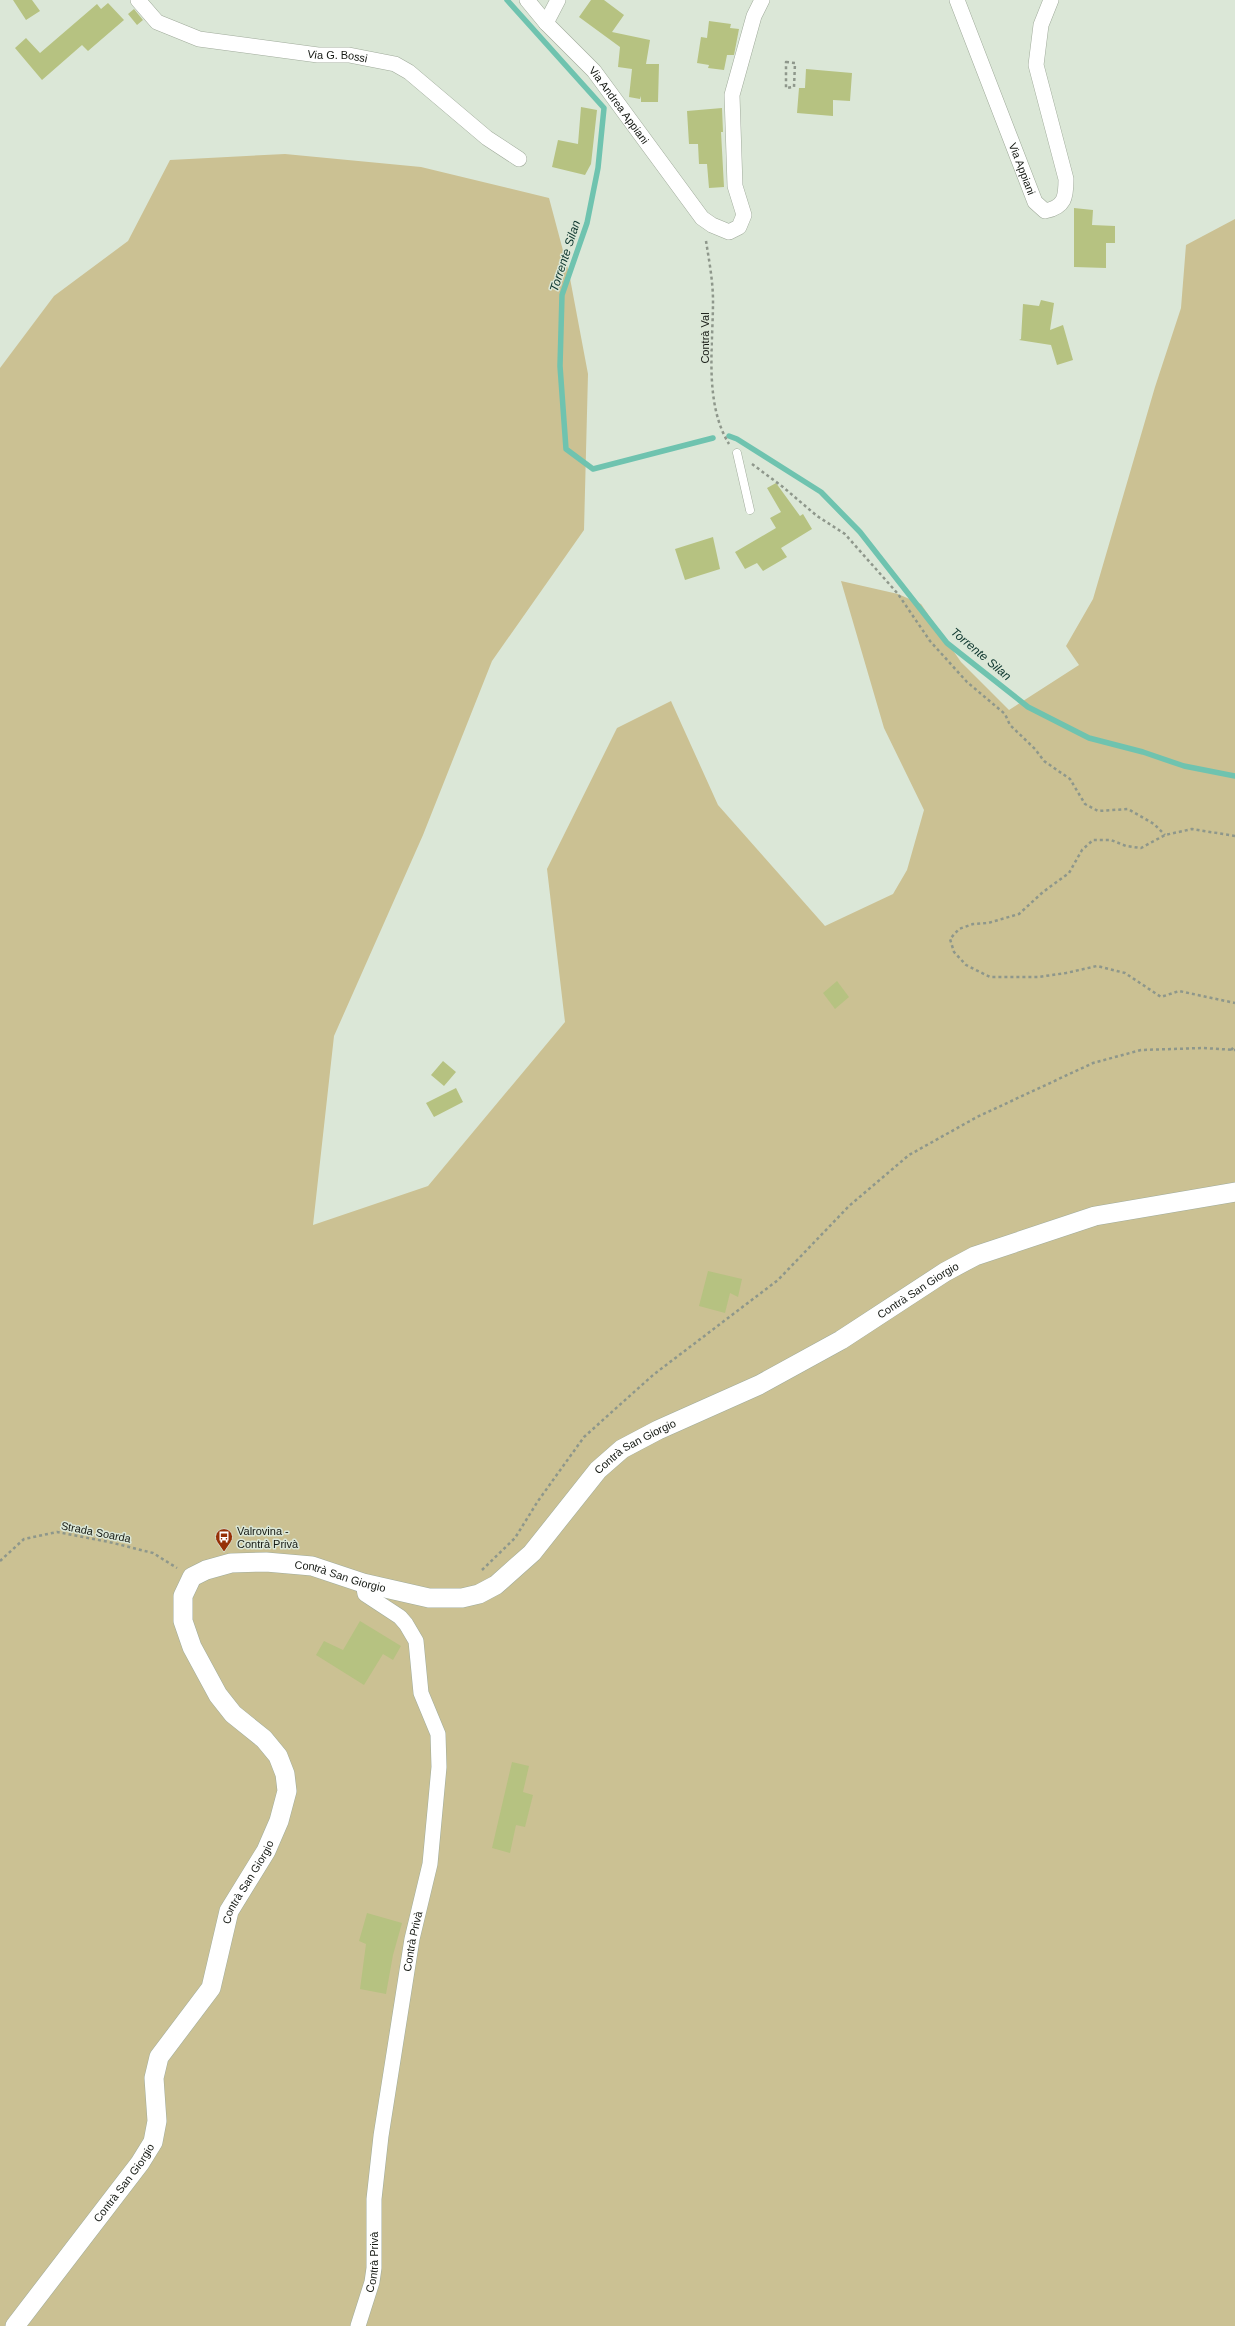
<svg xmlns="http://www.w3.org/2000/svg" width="1235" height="2326" font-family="Helvetica,sans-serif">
  <rect width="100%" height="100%" fill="#dbe7d7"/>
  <path fill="#cbc193" d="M 285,154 L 421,167 L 549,198 L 569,273 L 588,374 L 584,530 L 492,661 L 423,835 L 334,1036 L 313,1225 L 428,1186 L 565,1022 L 547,869 L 617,728 L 671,701 L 718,805 L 825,926 L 893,894 L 907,870 L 924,810 L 884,728 L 841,581 L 898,594 L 921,604 L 961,662 L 1009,710 L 1079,665 L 1066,646 L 1093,599 L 1155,387 L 1181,308 L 1186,245 L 1235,219 L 1235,2326 L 0,2326 L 0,368 L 54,296 L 128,241 L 170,160 Z"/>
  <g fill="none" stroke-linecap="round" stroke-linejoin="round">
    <path stroke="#6fc3af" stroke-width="5.5" d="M 507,0 L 604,108 L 598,168 L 587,223 L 562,295 L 560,366 L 566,449 L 593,469 L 713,438
      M 729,436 L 737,439 L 821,492 L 860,532 L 947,643 L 1028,707 L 1089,738 L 1143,752 L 1184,766 L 1235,776"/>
  </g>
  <path fill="#b6c281" d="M 13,0 L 32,0 L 40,11 L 26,20 Z
    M 591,0 L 604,0 L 624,15 L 612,32 L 650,40 L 646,64 L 659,64 L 658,102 L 641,102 L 641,96 L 640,99 L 629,97 L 632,69 L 618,67 L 620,47 L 579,17 Z
    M 108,3 L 124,20 L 88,51 L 82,45 L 42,80 L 15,48 L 26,38 L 40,53 L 97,4 L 101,9 Z
    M 134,9 L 143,20 L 137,25 L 128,14 Z
    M 709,21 L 731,24 L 730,28 L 739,29 L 734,55 L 727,55 L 724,70 L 708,68 L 709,65 L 697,63 L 701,37 L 707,38 Z
    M 806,69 L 852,73 L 850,101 L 833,100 L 833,116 L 797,113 L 799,88 L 805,88 Z
    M 581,107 L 597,110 L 591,164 L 585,175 L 552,167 L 558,140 L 578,144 Z
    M 722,108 L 723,132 L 721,132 L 724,187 L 709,188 L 707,164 L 699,164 L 698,144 L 689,144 L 687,111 Z
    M 1074,208 L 1093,210 L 1092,225 L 1115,226 L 1115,243 L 1106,243 L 1106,268 L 1074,267 Z
    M 1041,300 L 1054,303 L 1050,330 L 1063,325 L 1073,360 L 1057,365 L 1051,345 L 1019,340 L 1021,339 L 1023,304 L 1039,306 Z
    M 776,483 L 800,516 L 803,514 L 812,529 L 781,548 L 787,557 L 763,571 L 757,563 L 745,569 L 735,552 L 776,528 L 770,518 L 781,512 L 767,488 Z
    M 713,537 L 720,569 L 685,580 L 675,549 Z
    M 837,981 L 849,997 L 835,1009 L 823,993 Z
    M 443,1061 L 456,1072 L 444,1086 L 431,1075 Z
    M 456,1088 L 463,1102 L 434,1117 L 426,1103 Z
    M 708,1271 L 742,1279 L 738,1297 L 730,1293 L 725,1313 L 699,1306 Z
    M 360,1621 L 401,1646 L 393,1660 L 383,1654 L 364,1685 L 316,1655 L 324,1641 L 343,1650 Z
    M 512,1762 L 529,1766 L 523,1792 L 533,1795 L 525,1827 L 516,1825 L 510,1853 L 492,1848 Z
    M 367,1913 L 402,1923 L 393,1955 L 386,1994 L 360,1989 L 366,1944 L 359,1941 Z"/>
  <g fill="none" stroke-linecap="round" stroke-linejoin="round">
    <g stroke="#a0ab9b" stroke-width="9">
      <path id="service" d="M 737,453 L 750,510"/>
    </g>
    <g stroke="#a0ab9b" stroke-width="16">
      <g id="minor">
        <path id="s1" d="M 138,0 L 157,22 L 199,39 L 318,55 L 349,55 L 395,64 L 409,72 L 487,138 L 519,159"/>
        <path id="s2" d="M 527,0 L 546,23 L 594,71 L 702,218 L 712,225 L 729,232 L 739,227 L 744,215 L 735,186 L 732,95 L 754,16 L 762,0"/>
        <path id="s3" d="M 957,0 L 1035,202 L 1045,211 C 1065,207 1066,197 1066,179 L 1036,65 L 1041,25 L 1051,0"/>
        <path d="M 546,23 L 558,0"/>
        <path id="s4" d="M 358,2326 L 372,2282 L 374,2268 L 374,2199 L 381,2136 L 412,1939 L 430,1864 L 439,1767 L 438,1734 L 421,1693 L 416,1641 L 406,1624 L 400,1617 L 365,1594 L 363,1583"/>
      </g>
    </g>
    <g stroke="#a0ab9b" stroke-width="20">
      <g id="tertiary">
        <path id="s5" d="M 15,2326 L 140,2163 L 153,2142 L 157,2121 L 154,2078 L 159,2057 L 211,1988 L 229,1911 L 266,1851 L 279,1821 L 287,1791 L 285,1774 L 278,1756 L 264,1739 L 233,1714 L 218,1695 L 192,1647 L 183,1621 L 183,1596 L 192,1577 L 206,1570 L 231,1563 L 266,1562 L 312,1566 L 363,1583 L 429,1598 L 462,1598 L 479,1594 L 496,1585 L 532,1553 L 598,1470 L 622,1449 L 658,1430 L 759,1385 L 841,1340 L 945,1272 L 975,1256 L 1095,1216 L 1235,1192"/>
      </g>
    </g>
    <path stroke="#8e978b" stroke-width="2.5" stroke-dasharray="3 3" stroke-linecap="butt" d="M 786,62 L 795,63 L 794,87 L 786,88 Z
      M 706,241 C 709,260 713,281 713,301 C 713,347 704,403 729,444
      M 752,464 L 783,487 L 817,516 L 845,534 L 898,594 L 930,641 L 967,682 L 1005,714 L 1010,725 L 1035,749 L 1044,761 L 1070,779 L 1085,804 L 1098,811 L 1128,809 L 1154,824 L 1165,835
      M 1235,836 L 1192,829 L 1165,835 L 1141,848 L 1126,846 L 1111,840 L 1093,840 L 1082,850 L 1069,873 L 1043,892 L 1019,914 L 988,923 L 973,924 L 959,929 L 950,939 L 954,952 L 966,965 L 990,977 L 1038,977 L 1066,973 L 1097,966 L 1125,973 L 1161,997 L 1179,991 L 1235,1003
      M 1231,1050 L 1235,1046
      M 0,1561 L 24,1539 L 57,1532 L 109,1542 L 153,1553 L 177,1568
      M 482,1570 L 515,1538 L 538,1501 L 584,1437 L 653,1375 L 778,1280 L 849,1206 L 909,1155 L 977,1117 L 1093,1063 L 1141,1050 L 1203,1048 L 1235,1050"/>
    <use href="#service" stroke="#fff" stroke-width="8"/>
    <use href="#minor" stroke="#fff" stroke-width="15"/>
    <use href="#tertiary" stroke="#fff" stroke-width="19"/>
  </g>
  <defs>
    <g id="bus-pin" transform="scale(0.9)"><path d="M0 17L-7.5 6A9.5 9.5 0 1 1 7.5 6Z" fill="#963007" stroke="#dbe7d7"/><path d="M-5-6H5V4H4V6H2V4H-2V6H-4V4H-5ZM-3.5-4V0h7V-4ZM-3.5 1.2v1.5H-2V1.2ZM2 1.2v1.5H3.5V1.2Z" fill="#fff"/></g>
  </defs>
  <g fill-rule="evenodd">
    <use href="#bus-pin" x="224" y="1537"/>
  </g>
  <g text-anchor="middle" stroke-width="3" stroke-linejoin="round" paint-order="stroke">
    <g font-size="11" fill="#151913" stroke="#dbe7d7">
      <text dy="4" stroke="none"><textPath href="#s1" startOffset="214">Via G. Bossi</textPath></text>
      <text dy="4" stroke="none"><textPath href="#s2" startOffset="140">Via Andrea Appiani</textPath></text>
      <text dy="4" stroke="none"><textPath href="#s3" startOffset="181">Via Appiani</textPath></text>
      <text transform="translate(705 338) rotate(-90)" y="4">Contrà Val</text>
      <text dy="4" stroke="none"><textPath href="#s5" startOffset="1703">Contrà San Giorgio</textPath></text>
      <text dy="4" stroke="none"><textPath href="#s5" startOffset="1379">Contrà San Giorgio</textPath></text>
      <text transform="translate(96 1532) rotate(11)" y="4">Strada Soarda</text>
      <text dy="4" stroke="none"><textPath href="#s5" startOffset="1019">Contrà San Giorgio</textPath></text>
      <text dy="4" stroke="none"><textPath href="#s5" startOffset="516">Contrà San Giorgio</textPath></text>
      <text dy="4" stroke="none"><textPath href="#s4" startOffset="390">Contrà Privà</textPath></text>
      <text dy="4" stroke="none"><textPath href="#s5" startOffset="180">Contrà San Giorgio</textPath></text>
      <text dy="4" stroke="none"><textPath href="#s4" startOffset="66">Contrà Privà</textPath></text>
    </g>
    <g font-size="11" fill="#151913" stroke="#dbe7d7" text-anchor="start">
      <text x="237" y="1535">Valrovina -<tspan x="237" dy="13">Contrà Privà</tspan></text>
    </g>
    <g font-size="12" font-style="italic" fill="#0b342c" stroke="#dbe7d7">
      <text transform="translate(565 256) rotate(-72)" y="4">Torrente Silan</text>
      <text transform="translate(981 654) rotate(40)" y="4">Torrente Silan</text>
    </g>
  </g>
</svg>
